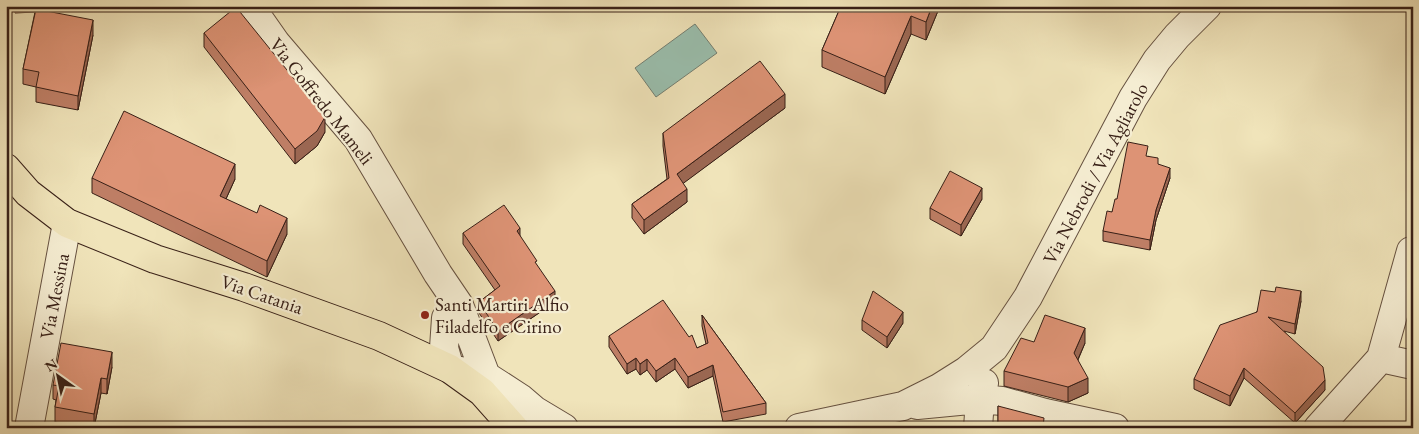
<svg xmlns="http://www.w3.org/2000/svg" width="1419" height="434" font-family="'EB Garamond',serif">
  <rect width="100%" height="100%" fill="#f0e4ba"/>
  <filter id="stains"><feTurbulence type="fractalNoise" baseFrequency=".004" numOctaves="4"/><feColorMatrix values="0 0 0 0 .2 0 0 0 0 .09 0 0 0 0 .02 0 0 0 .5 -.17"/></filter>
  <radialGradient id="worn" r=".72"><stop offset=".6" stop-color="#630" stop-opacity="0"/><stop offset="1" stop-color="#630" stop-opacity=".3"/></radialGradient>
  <path fill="#9abfae" stroke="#737f72" d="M 695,24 L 717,53 L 656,97 L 635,68 Z"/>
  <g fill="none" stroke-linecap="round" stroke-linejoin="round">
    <g stroke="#665140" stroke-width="30">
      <path id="minor" d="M 250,6 L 276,43 L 358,139 L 438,274 L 459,305 L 486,376 L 505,413
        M 446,318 L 444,348 L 450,369 L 486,376 L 520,398 L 534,410 L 564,428
        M 1381,358 L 1413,365
        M 917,405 L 980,399 L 1002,401 L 1045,413 L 1115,428
        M 29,428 L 67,223
        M 799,428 L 903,406 L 939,388 L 966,371 L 994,348 L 1028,297 L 1133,98 L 1157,60 L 1177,36 L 1207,6
        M 978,428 L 980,399 L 984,383
        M 1318,428 L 1381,358 L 1411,251"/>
    </g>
    <g stroke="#382017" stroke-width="30">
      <path id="major" d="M 6,168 L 28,193 L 67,223 L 155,259 L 244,287 L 379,336 L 450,369 L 482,392 L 514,428"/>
    </g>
    <use href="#minor" stroke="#f5edd2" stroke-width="28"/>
    <use href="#major" stroke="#f0e4ba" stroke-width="28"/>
  </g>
  <path fill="#be7e65" stroke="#382017" d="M 15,6 L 37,6 L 37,9 L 93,35 L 78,110 L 36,102 L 36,87 L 23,84 L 23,69 L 35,12 L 15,13 Z
    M 841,6 L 940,6 L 926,40 L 911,34 L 885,94 L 822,67 L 822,50 Z
    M 204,33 L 325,132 L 317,146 L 295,164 L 204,47 Z
    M 785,108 L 683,183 L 687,202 L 644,234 L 632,218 L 632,204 L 667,179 L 663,146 L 663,133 Z
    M 1148,156 L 1158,164 L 1170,178 L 1156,220 L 1150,250 L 1103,241 L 1103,231 L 1112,212 L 1117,199 Z
    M 92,178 L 235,179 L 226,199 L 287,234 L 267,277 L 92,193 Z
    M 982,199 L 961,236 L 930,219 L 930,208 Z
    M 463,233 L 520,237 L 537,266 L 555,302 L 498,341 L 479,313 L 479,302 L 495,290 L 463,244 Z
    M 1275,292 L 1301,301 L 1295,334 L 1284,331 L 1325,390 L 1295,423 L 1244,378 L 1230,406 L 1194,389 L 1194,379 Z
    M 702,315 L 766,403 L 766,414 L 723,422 L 713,376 L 688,388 L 675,369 L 656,382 L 647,370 L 640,375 L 636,369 L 627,374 L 609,347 L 609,336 L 697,348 L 706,344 L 702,326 Z
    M 862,320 L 903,323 L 887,348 L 862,330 Z
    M 1034,342 L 1085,343 L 1078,360 L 1088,393 L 1068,402 L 1004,386 L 1004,371 Z
    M 112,367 L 107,394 L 101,393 L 94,428 L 88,428 L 55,422 L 55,407 L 56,400 L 53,399 L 53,385 Z
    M 998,406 L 1044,428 L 998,428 Z"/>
  <path fill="#9b6752" stroke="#382017" d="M 932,6 L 940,6 L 926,40 L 926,22 Z
    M 911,16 L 911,34 L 885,94 L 885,77 Z
    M 93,20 L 93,35 L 78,110 L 78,96 Z
    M 785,94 L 785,108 L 677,188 L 677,174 Z
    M 325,117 L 325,132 L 317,146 L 295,164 L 295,149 Z
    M 235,164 L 235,179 L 220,212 L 220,196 Z
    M 1170,168 L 1170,178 L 1156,220 L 1150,250 L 1150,240 L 1156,210 Z
    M 982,188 L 982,199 L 961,236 L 961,225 Z
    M 687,189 L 687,202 L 644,234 L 644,220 Z
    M 287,218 L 287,234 L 267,277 L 267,261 Z
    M 520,228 L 520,239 L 517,231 Z
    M 555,291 L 555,302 L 498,341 L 498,331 Z
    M 1301,291 L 1301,301 L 1295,334 L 1295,324 Z
    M 903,312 L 903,323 L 887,348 L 887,337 Z
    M 1085,328 L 1085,343 L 1074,368 L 1074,353 Z
    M 112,352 L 112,367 L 107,394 L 107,379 Z
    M 636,358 L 636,369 L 627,374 L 627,364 Z
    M 675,358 L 675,369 L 656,382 L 656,371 Z
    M 647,359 L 647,370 L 640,375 L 640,364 Z
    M 713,365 L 713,376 L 688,388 L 688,377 Z
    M 1244,368 L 1244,378 L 1230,406 L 1230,396 Z
    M 101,378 L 101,393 L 94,428 L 94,414 Z
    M 1088,378 L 1088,393 L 1068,402 L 1068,387 Z
    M 1325,380 L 1325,390 L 1295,423 L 1295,413 Z"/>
  <path fill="#dd9375" stroke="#382017" d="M 15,6 L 34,6 L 15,7 Z
    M 841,6 L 932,6 L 926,22 L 911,16 L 885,77 L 822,50 Z
    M 236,7 L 325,117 L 317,131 L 295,149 L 204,33 Z
    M 36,9 L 93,20 L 78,96 L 36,87 L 39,72 L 23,69 Z
    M 760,61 L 785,94 L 677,174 L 687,189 L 644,220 L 632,204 L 669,178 L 663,133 Z
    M 124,111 L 235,164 L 220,196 L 257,213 L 260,205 L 287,218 L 267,261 L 92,178 Z
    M 1128,142 L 1148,146 L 1146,156 L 1158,158 L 1158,164 L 1170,168 L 1156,210 L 1150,240 L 1103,231 L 1107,211 L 1112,212 L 1115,199 L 1117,199 Z
    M 950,171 L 982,188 L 961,225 L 930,208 Z
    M 504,205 L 520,228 L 517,231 L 537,261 L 535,262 L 555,291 L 498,331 L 479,302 L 500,286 L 463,233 Z
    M 1276,287 L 1301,291 L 1295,324 L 1268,317 L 1323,367 L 1325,380 L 1295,413 L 1244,368 L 1230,396 L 1194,379 L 1220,325 L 1257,312 L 1261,290 L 1275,292 Z
    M 873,291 L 903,312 L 887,337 L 862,320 Z
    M 663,300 L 689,337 L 692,335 L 697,348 L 708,343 L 702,315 L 766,403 L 723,412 L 713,365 L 688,377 L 675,358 L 656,371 L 647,359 L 640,364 L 636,358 L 627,364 L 609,336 Z
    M 1045,315 L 1085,328 L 1074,353 L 1088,378 L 1068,387 L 1004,371 L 1021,338 L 1034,342 Z
    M 61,343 L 112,352 L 107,379 L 101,378 L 94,414 L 55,407 L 59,386 L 53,385 Z
    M 998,406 L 1044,418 L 1043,428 L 1004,428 L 1004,426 L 998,426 Z"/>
  <circle fill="#8f2418" stroke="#f5edd2" stroke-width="2" cx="425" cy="315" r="5"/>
  <g text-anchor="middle" stroke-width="4.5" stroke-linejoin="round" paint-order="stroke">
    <g font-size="19" fill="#382017" stroke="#f5edd2">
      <text transform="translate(322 101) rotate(52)" y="7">Via Goffredo Mameli</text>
      <text transform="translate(1095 173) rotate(-62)" y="7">Via Nebrodi / Via Agliarolo</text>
      <text transform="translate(262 294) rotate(19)" y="7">Via Catania</text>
      <text transform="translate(54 296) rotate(-79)" y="7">Via Messina</text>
    </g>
    <g font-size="19" fill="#382017" stroke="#f5edd2" text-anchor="start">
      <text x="435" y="311">Santi Martiri Alfio<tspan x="435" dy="22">Filadelfo e Cirino</tspan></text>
    </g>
  </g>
  <rect width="1419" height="434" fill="none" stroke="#f0e4ba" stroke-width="25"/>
  <rect x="8" y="8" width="1404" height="419" fill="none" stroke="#382017" stroke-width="2.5"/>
  <rect x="12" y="12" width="1394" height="409" fill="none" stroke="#382017"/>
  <g transform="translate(58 376) rotate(327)" stroke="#f5edd2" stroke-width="4" paint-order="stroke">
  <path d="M0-4L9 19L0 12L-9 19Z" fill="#382017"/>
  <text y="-8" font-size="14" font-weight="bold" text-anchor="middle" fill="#382017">N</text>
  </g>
  <rect width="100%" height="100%" filter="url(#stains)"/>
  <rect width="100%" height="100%" fill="url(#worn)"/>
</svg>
